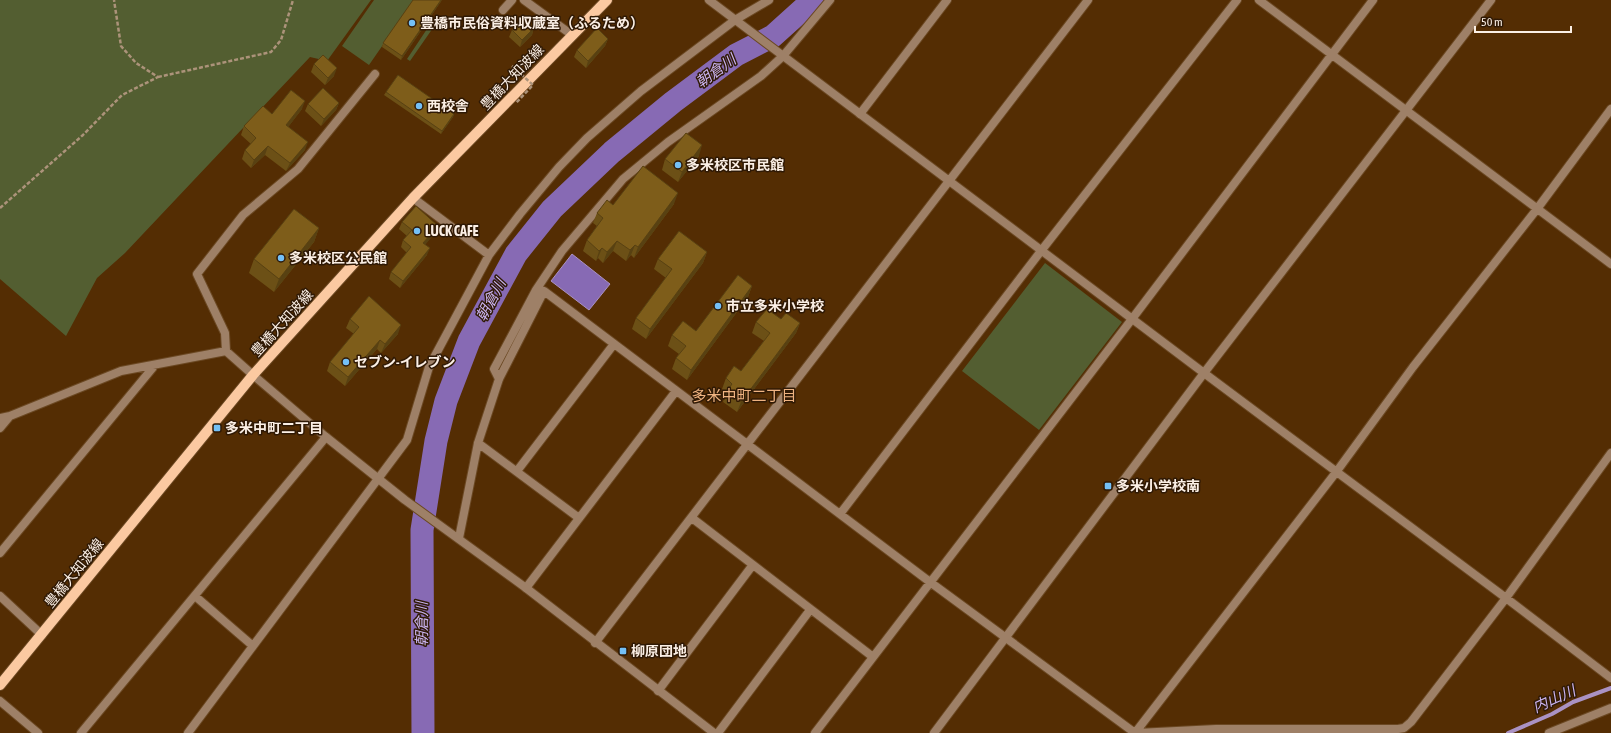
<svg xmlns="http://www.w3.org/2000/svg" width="1611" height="733" font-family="'Asap Condensed','Noto Sans JP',sans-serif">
  <rect width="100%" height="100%" fill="#542d03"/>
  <path fill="#535e31" d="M 0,0 L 371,0 L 327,61 L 310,57 L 125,253 L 97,278 L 66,336 L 0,279 Z
    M 374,0 L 414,0 L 369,65 L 342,46 Z
    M 431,23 L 435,25 L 410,61 L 407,59 Z
    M 1045,263 L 1122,322 L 1039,430 L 962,371 Z"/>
  <path fill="#876ab4" stroke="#aa92c3" d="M 572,254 L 610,284 L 589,310 L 551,281 Z"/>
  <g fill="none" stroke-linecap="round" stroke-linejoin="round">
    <path stroke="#aa92c3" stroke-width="4" d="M 1508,733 L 1552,714 L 1573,702 L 1611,688"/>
    <path stroke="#876ab4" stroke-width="23" d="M 423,733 L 422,530 L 436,441 L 446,401 L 469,341 L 516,254 L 552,209 L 612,152 L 673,102 L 736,55 L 773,36 L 813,0"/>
    <g stroke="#6b4823" stroke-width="10">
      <path id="minor" d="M 524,0 L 572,35
        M 1259,0 L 1611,264
        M 503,10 L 512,0
        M 860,114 L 947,0
        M 413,198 L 489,255
        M 226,351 L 225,333 L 197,274 L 243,215 L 298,169 L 375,74
        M 1204,373 L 1506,598 L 1611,678
        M 499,379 L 494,369 L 536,290 L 562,251 L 623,179 L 668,142 L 761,76 L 783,56 L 830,0
        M 0,418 L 10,416 L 121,371 L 226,351 L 253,375
        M 0,428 L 10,416
        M 478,443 L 579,518
        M 517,471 L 614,344
        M 840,514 L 1041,251 L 1237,0
        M 692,518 L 873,657
        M 459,538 L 478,443 L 499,379 L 544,291 L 930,582 L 1135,733
        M 0,553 L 155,365
        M 526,588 L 676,391
        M 0,596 L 42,635
        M 195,596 L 253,646
        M 595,643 L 949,181
        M 658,691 L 752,566
        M 0,701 L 38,733
        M 81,733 L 326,437
        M 188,733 L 407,440 L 429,367 L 489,255 L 520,214 L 559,167 L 587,138 L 641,91 L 735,20 L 769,0
        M 718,733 L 810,610
        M 815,733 L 1132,319 L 1373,0
        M 1135,733 L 1337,471 L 1413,367 L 1537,209 L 1611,109
        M 1137,733 L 1216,729 L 1398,729 L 1404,728 L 1411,722 L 1506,598 L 1611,453
        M 1549,733 L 1611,708"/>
    </g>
    <g stroke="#6b4823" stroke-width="10">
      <path id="tertiary" d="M 709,0 L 1204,373
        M 949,181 L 1088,0
        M 253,375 L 326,437 L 405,500 L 526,588 L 714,733
        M 934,733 L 1204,373 L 1491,0"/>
    </g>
    <g stroke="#6b4823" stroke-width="12">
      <path id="primary" d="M 0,685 L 253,375 L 413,198 L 607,0"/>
    </g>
    <path stroke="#ac937a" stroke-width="2.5" stroke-dasharray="4 2" stroke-linecap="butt" d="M 158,77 L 271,52 L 281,40 L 293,0
      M 0,208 L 83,135 L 122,95 L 158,77 L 136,63 L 121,46 L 114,0"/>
    <use href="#minor" stroke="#9e8067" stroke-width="8"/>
    <use href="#tertiary" stroke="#9e8067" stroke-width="8"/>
    <use href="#primary" stroke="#fbc9a1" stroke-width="10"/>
    <path stroke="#ac937a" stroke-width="2.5" stroke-dasharray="4 2" stroke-linecap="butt" d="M 512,66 L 533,85 L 516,103"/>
  </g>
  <path fill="#6c5016" d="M 442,0 L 401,60 L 382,47 L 383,43 Z
    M 534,28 L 532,35 L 520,47 L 509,37 L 512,30 Z
    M 608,39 L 605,46 L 586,68 L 574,57 L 577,50 Z
    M 314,64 L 334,76 L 325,85 L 311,72 Z
    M 386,92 L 454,114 L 453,117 L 441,134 L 384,95 Z
    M 339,103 L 336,110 L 321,126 L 305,111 L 308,104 Z
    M 302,109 L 288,127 L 305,150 L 286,171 L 265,155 L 251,168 L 242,159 L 245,150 L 251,144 L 241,135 L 244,126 L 272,114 Z
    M 699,156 L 678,182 L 662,170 L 665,159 Z
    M 674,204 L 634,258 L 631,255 L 626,261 L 613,251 L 603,263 L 598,258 L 596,261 L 583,251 L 587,240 L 597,226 L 593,223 L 597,213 L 613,205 Z
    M 402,222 L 435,233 L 425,244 L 427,255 L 400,288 L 389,279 L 391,272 L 407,253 L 401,247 L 403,240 L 407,236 L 399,229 Z
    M 319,228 L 314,242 L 274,292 L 249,273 L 254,259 Z
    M 707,252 L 703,263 L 646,339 L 632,329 L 636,318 L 666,278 L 654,269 L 658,259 Z
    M 752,286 L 748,297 L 687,380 L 672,369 L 676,358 L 679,354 L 668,346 L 672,335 L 696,331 Z
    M 350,319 L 398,334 L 381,353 L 377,349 L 345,386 L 327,371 L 330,362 L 354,334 L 346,328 Z
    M 781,319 L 800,323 L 796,333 L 737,412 L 723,402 L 726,393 L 722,389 L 726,378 L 741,371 L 764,341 L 752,333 L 756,322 Z"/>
  <path fill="#584112" d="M 441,0 L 442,0 L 401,60 L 402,56 Z
    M 534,28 L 532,35 L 520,47 L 522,40 Z
    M 608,39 L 605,46 L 586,68 L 588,61 Z
    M 337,68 L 334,76 L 325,85 L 328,78 Z
    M 305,101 L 302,109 L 283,134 L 286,125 Z
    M 339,103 L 336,110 L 321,126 L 324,119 Z
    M 454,114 L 453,117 L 441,134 L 442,131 Z
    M 308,142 L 305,150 L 286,171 L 290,163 Z
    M 702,145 L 699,156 L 678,182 L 682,172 Z
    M 268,146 L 265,155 L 251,168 L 254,160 Z
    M 678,193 L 674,204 L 634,258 L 638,247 Z
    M 438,226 L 435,233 L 421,250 L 423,243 Z
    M 319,228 L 314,242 L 274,292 L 279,279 Z
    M 617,241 L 613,251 L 603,263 L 607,252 Z
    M 635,245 L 631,255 L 626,261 L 630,250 Z
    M 430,248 L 427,255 L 400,288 L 403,281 Z
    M 602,248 L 598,258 L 596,261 L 599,251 Z
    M 707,252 L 703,263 L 646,339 L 650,329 Z
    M 752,286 L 748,297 L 687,380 L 691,370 Z
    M 800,323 L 796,333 L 737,412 L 741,402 Z
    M 401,325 L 398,334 L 381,353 L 385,344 Z
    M 380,340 L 377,349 L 345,386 L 348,377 Z"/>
  <path fill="#7e5d1a" stroke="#584112" d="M 413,0 L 441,0 L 402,56 L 383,43 Z
    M 524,18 L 534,28 L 522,40 L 512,30 Z
    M 597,28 L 608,39 L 588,61 L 577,50 Z
    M 323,55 L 337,68 L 328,78 L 314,64 Z
    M 398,75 L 454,114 L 442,131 L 386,92 Z
    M 323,88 L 339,103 L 324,119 L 308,104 Z
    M 291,90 L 305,101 L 286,125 L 308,142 L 290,163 L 268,146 L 254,160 L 245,150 L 256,138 L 244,126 L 263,106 L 272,114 Z
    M 686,133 L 702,145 L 682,172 L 665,159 Z
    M 643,166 L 678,193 L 638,247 L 635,245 L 630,250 L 617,241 L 607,252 L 602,248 L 599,251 L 587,240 L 603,218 L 597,213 L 607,200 L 613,205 Z
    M 416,206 L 438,226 L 423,243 L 430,248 L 403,281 L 391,272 L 411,247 L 403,240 L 412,230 L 402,222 Z
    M 294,209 L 319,228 L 279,279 L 254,259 Z
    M 679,231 L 707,252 L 650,329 L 636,318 L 672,269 L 658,259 Z
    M 738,275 L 752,286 L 691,370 L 676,358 L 686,346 L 672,335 L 683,321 L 696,331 Z
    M 369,296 L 401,325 L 385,344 L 380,340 L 348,377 L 330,362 L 359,327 L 350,319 Z
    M 767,309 L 781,319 L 786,313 L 800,323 L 741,402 L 727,391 L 732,384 L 726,378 L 734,366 L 741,371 L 770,333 L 756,322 Z"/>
  <g fill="#74c0f6" stroke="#2f1905" stroke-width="1.5">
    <circle cx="412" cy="23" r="4"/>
    <circle cx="419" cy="106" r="4"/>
    <circle cx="678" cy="165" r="4"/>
    <circle cx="417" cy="231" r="4"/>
    <circle cx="281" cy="258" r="4"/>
    <circle cx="718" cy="306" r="4"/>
    <circle cx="346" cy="362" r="4"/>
    <rect x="213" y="424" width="8" height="8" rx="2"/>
    <rect x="1104" y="482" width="8" height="8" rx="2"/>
    <rect x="619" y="647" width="8" height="8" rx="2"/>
  </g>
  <g text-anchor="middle" stroke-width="3" stroke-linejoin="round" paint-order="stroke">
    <g font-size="14" font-weight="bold" fill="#fbefe5" stroke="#2f1905" text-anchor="start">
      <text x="420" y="28">豊橋市民俗資料収蔵室（ふるため）</text>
      <text x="427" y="111">西校舎</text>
      <text x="686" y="170">多米校区市民館</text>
      <text x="425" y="236">LUCK CAFE</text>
      <text x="289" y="263">多米校区公民館</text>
      <text x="726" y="311">市立多米小学校</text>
      <text x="354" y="367">セブン-イレブン</text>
      <text x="225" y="433">多米中町二丁目</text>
      <text x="1116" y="491">多米小学校南</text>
      <text x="631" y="656">柳原団地</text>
    </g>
    <g font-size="14" fill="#fbefe5" stroke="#2f1905">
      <text transform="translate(512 77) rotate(-46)" y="5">豊橋大知波線</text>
      <text transform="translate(282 323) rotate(-48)" y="5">豊橋大知波線</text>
      <text transform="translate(74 573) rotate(-51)" y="5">豊橋大知波線</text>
    </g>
    <g font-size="15" font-style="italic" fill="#cab4f0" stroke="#2f1905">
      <text transform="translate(716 71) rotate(-36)" y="5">朝倉川</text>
      <text transform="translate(491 300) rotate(-62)" y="5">朝倉川</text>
      <text transform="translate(422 624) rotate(-90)" y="5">朝倉川</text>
      <text transform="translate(1554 699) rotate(-24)" y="5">内山川</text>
    </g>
    <g font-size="15" fill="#efb381" stroke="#2f1905">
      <text x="744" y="401">多米中町二丁目</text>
    </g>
  </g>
  <path d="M1475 26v6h96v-6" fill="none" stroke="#fbefe5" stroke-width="2"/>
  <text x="1481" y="26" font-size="12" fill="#fbefe5" stroke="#2f1905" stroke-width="3" paint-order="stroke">50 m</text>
</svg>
